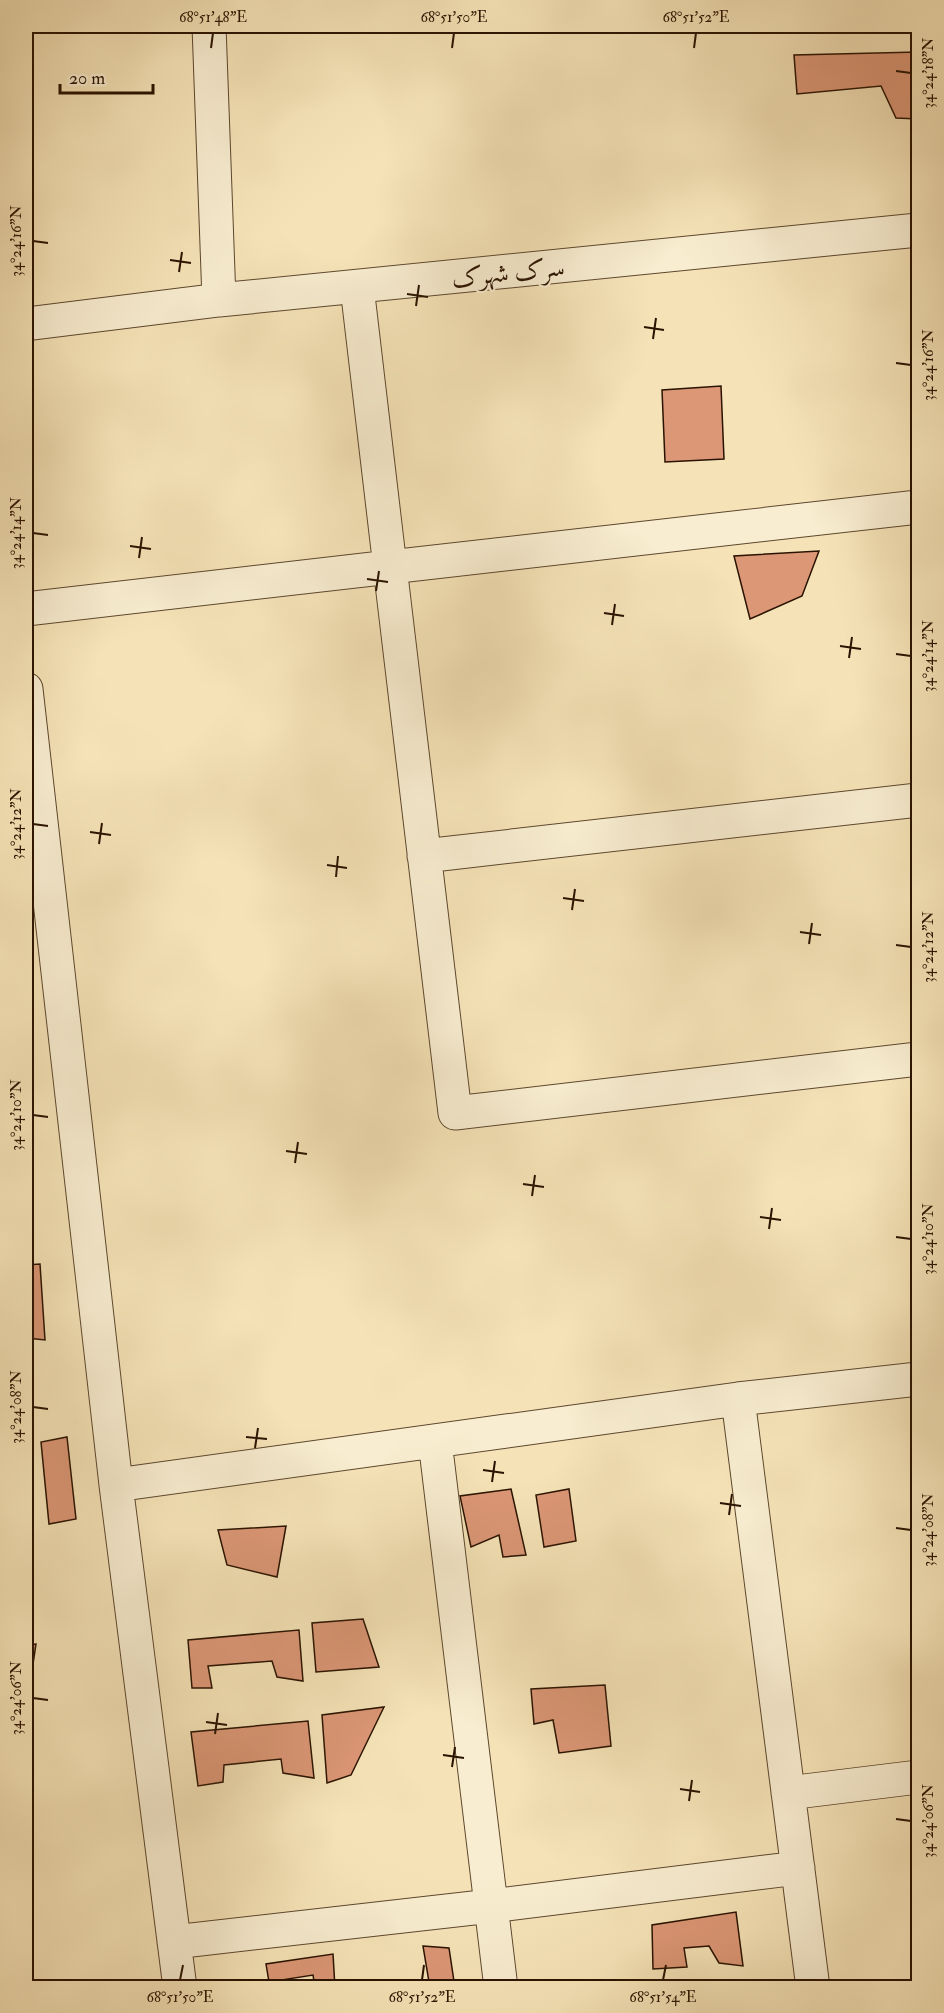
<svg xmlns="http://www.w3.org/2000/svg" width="944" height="2013" font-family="'IM FELL Double Pica',Amiri,serif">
  <rect width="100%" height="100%" fill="#f5e3b7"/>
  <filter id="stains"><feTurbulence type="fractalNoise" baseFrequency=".00333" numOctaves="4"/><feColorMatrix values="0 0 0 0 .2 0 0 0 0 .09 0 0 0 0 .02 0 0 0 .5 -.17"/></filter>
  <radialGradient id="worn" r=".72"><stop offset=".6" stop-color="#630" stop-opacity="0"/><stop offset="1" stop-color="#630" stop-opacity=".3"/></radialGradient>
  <path fill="#dc9776" stroke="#2a1301" stroke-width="1.5" d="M 918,52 L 918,119 L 896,118 L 881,86 L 797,94 L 794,55 Z
    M 721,386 L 724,459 L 665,462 L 662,390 Z
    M 819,551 L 802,596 L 750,619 L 734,556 Z
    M 40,1264 L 45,1340 L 27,1338 L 26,1328 L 26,1265 Z
    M 67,1437 L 76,1519 L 49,1524 L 41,1442 Z
    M 511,1489 L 526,1555 L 503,1557 L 499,1535 L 471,1547 L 460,1496 Z
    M 569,1489 L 576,1541 L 544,1547 L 536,1495 Z
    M 286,1526 L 277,1577 L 227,1565 L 218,1530 Z
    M 363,1619 L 379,1667 L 316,1672 L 312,1623 Z
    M 299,1630 L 303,1681 L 277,1677 L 272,1661 L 208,1666 L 212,1688 L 192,1688 L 188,1640 Z
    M 36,1644 L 33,1664 L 26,1665 L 26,1645 Z
    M 605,1685 L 611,1746 L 559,1753 L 553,1720 L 534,1724 L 531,1689 Z
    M 384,1707 L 351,1775 L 327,1783 L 322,1715 Z
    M 308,1721 L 314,1778 L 283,1773 L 281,1759 L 224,1765 L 223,1782 L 198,1786 L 191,1732 Z
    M 736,1912 L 743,1966 L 719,1963 L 709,1946 L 684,1948 L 687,1967 L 653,1969 L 652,1925 Z
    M 423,1946 L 449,1948 L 455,1988 L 430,1988 Z
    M 333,1954 L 335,1988 L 315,1988 L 313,1975 L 269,1982 L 266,1964 Z"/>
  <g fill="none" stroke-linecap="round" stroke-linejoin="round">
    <g stroke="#5d472e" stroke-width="35">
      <path id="minor" d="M 209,26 L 219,300
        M 26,324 L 219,300 L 918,230
        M 918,507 L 390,567 L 455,1113 L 918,1059
        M 26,609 L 390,567 L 357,287
        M 26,689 L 116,1485 L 180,1988
        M 424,856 L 918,800
        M 738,1399 L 813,1988
        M 435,1441 L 501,1988
        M 116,1485 L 738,1399 L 918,1379
        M 788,1793 L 918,1777
        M 174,1942 L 491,1906 L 798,1868"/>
    </g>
    <use href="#minor" stroke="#f8edd0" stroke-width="33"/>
  </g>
  <path fill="none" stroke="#2a1301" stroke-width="2" d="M 211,48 L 213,33M 452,48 L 454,33M 694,48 L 696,33M 896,71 L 911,73M 33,241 L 48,243M 170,260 L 191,263M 179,272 L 182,252M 407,294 L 428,297M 416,306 L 419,285M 644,327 L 664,330M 653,339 L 656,318M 896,363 L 911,365M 33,533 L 48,535M 130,546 L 151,549M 139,558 L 142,537M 367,579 L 388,582M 376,591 L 379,571M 604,613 L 624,616M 612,625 L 615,604M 840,646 L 861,649M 896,654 L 911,656M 849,658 L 852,637M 33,824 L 48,826M 90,832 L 111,835M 99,844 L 102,823M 327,865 L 347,868M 336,877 L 338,856M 563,898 L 584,901M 572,910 L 575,889M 800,932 L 821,935M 809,944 L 812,923M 896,945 L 911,947M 33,1115 L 48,1117M 286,1151 L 307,1154M 295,1163 L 298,1142M 523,1184 L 544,1187M 532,1196 L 535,1175M 760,1217 L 781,1220M 769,1229 L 772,1208M 896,1237 L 911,1239M 33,1407 L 48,1409M 246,1437 L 267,1439M 255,1448 L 258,1428M 483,1470 L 504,1473M 492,1482 L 495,1461M 720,1503 L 741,1506M 729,1515 L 732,1494M 896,1528 L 911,1530M 33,1698 L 48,1700M 206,1722 L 227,1725M 215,1734 L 218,1713M 443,1755 L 464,1758M 452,1767 L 455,1747M 680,1789 L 700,1792M 689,1801 L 692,1780M 896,1819 L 911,1821M 180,1980 L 183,1965M 422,1980 L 424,1965M 663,1980 L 666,1965"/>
  <g text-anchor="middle" stroke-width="4.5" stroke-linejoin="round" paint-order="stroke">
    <g font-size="26" fill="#2a1301" stroke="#f8edd0">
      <text transform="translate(508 272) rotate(-6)" y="9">سرک شهرک</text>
    </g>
  </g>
  <rect width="944" height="2013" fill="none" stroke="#f5e3b7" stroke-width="66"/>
  <path d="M60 84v9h93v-9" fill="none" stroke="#2a1301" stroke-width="3"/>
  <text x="69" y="84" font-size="18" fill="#2a1301" stroke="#f8edd0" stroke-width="4.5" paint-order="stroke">20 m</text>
  <rect x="33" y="33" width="878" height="1947" fill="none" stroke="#2a1301" stroke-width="2"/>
  <g font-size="15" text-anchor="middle" fill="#2a1301">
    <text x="213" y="22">68°51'48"E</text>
    <text x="454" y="22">68°51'50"E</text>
    <text x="696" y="22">68°51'52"E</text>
    <text transform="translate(928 73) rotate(-90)" y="5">34°24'18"N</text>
    <text transform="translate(16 241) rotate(-90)" y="5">34°24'16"N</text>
    <text transform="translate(928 365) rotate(-90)" y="5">34°24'16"N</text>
    <text transform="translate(16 533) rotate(-90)" y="5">34°24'14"N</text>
    <text transform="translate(928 656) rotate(-90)" y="5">34°24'14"N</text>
    <text transform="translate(16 824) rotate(-90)" y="5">34°24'12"N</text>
    <text transform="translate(928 947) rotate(-90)" y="5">34°24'12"N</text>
    <text transform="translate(16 1115) rotate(-90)" y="5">34°24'10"N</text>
    <text transform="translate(928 1239) rotate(-90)" y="5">34°24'10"N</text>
    <text transform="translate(16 1407) rotate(-90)" y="5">34°24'08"N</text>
    <text transform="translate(928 1530) rotate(-90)" y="5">34°24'08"N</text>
    <text transform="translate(16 1698) rotate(-90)" y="5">34°24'06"N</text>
    <text transform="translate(928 1821) rotate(-90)" y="5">34°24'06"N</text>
    <text x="180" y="2002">68°51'50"E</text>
    <text x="422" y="2002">68°51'52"E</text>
    <text x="663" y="2002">68°51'54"E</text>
  </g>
  <rect width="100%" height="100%" filter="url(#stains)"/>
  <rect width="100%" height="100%" fill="url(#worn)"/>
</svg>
